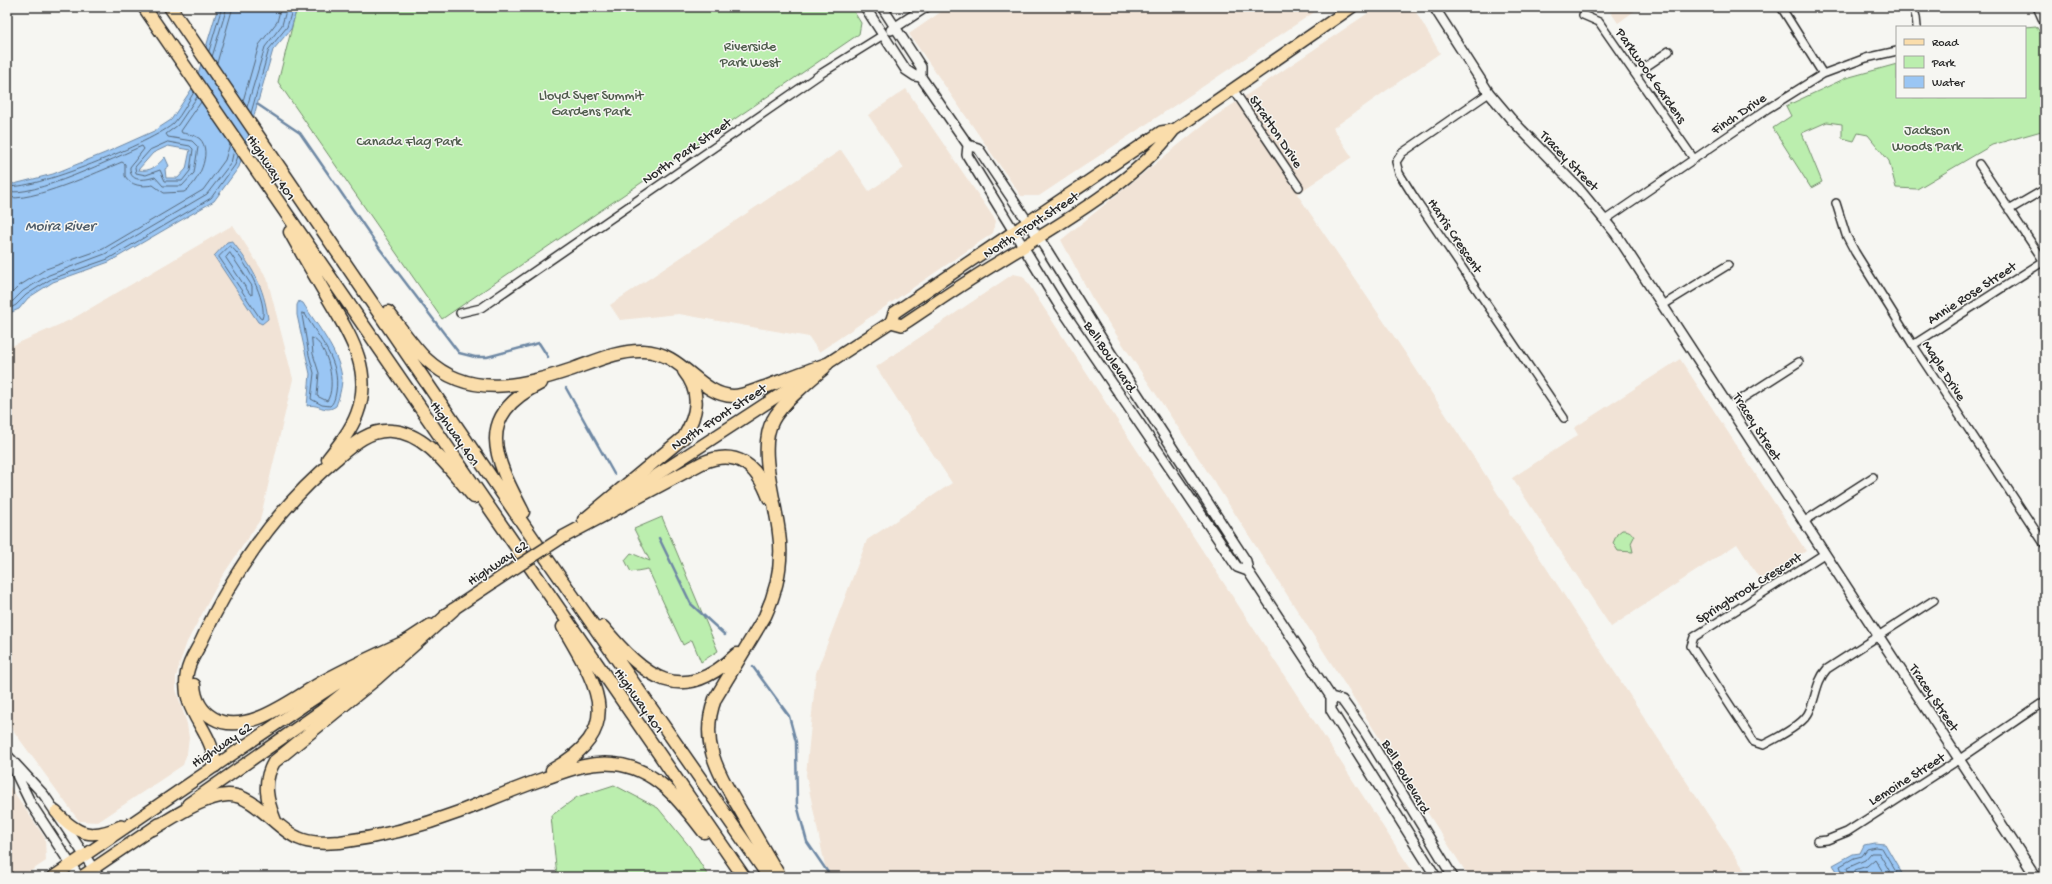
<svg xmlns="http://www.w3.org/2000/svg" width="2052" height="884" font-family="'Gochi Hand',sans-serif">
  <rect width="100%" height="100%" fill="#f6f6f2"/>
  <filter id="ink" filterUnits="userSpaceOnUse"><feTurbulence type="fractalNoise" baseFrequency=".025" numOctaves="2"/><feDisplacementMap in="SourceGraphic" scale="8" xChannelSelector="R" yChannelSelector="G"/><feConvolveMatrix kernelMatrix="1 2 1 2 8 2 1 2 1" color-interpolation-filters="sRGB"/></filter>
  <g filter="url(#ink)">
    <path fill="#f1e3d6" d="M 948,7 L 1322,7 L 1039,196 L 1021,196 L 909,34 Z
      M 1377,7 L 1413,7 L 1440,53 L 1333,128 L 1352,157 L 1297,194 L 1408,357 L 1749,877 L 1469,877 L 1217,486 L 1092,298 L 1061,240 L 1208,121 Z
      M 1607,7 L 1640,7 L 1618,23 Z
      M 906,89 L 996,221 L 993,233 L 819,352 L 809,337 L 679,314 L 620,320 L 610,305 L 841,150 L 869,191 L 904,168 L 868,115 Z
      M 233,225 L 267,278 L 293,379 L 260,520 L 221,578 L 187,642 L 180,662 L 176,677 L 176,689 L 187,724 L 189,738 L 187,753 L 183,765 L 98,822 L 79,821 L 7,722 L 7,348 L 72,319 Z
      M 1013,274 L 1023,276 L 1416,877 L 828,877 L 827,875 L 806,775 L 816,673 L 867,540 L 952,483 L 876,367 Z
      M 1680,359 L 1806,551 L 1761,581 L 1737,544 L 1611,627 L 1512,478 L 1578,435 L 1574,428 Z
      M 7,782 L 45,838 L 46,861 L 22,877 L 7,877 Z"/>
    <path fill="#bbeeae" stroke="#738c6c" d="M 297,7 L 851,7 L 861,23 L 859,34 L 442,319 L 278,82 Z
      M 2036,26 L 2045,40 L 2045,130 L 1992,145 L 1917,189 L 1896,188 L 1889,161 L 1868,135 L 1858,133 L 1854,141 L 1842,138 L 1842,124 L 1827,122 L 1802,133 L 1822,182 L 1811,188 L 1773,128 L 1791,116 L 1786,106 L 1846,78 L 1897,64 L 1897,97 L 2025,97 L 2025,27 Z
      M 662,517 L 718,651 L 701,662 L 692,640 L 683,645 L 648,569 L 631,572 L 625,560 L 631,553 L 650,561 L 634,529 Z
      M 1622,530 C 1628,530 1631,531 1634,537 L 1631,543 L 1633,552 L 1618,551 L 1613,543 L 1617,534 Z
      M 614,785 L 658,808 L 690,847 L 709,877 L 557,877 L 551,816 L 577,797 Z"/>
    <path fill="#9ac6f4" stroke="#6e88a4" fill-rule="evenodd" d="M 218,7 L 297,7 L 291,29 L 273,50 L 239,167 L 214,201 L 109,262 L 53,282 L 28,298 L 19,309 L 7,314 L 7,181 L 14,184 L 53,174 L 105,153 L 154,131 L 171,120 L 195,84 ZM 168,146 L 190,150 L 186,169 L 178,178 L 166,178 L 165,169 L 169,166 L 165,157 C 157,166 151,172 138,170 L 153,153 Z
      M 232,241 C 252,267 264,286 268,319 L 262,324 L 258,322 L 214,256 L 227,242 Z
      M 299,301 L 303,303 C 317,326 339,351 342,378 C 342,387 339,398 336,406 C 325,414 319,403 307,406 L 310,374 L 297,315 L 297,305 Z
      M 1874,843 L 1885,844 L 1904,877 L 1841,877 L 1833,865 L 1853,854 L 1860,853 L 1864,845 Z"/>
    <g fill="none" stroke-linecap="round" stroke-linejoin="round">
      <path stroke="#57697b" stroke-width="1" d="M 209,51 L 222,7
        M 212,57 L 227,7
        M 217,63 L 233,7
        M 243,101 L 259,45 L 277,22 L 281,7
        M 247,107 L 265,47 L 282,25 L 287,7
        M 251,113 L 269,49 L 287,27 L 293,7
        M 168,142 L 190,146 L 193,149 L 190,171 L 182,181 L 165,181 L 160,170 L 146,175 L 136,173 L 135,167 L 150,150 Z
        M 7,186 C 28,193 156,141 174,123 C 182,114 188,102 194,92
        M 7,191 C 31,199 116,157 142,146 L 144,149 L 130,167 C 129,183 145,180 155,177 L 163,186 L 182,186 L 194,173 L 198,147 L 192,141 L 168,137 L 166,134 L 178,125 L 197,97
        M 7,197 C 28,204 100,171 122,162 L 125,164 L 125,176 C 131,186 142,187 153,185 L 164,193 L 184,192 C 198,184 213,152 200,139 C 195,135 189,134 182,133 L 181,131 L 201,102
        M 230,246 C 243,255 269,303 262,319 L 260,318 L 219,257 Z
        M 230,253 L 252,286 L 252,295 L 250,294 L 226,258 Z
        M 7,298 L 19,286 L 46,269 L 103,249 L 203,190 L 225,160 L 230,144
        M 7,304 L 13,301 L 23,291 L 49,275 L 105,254 L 207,194 L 231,163 L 234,150
        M 7,310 L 16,305 L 26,295 L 51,279 L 108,259 L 211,198 L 235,165 L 238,156
        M 302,313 L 305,314 C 319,339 341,361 336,392 C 335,397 334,403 330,406 L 322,405 L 311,399 L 314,373 L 309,355 Z
        M 312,338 C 328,344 337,387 327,401 L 317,396 L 319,373 L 313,354 Z
        M 1844,877 L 1840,866 L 1854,858 L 1862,856 L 1867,849 L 1875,847 L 1882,848 L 1899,877
        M 1849,877 L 1847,868 L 1865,860 L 1871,853 L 1879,853 L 1893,877
        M 1855,877 L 1855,870 L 1867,866 L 1875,859 L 1886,877"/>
      <path stroke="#6e88a4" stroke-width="2.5" d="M 257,104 L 300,133 L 380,249 L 459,353 L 475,357 L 487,357 L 539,343 L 548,357
        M 566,388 L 614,474
        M 659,538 L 691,604 L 725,635
        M 753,667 L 789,716 L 796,742 L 797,805 L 807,842 L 831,877"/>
      <g stroke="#2b2b2b" stroke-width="10">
        <path id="street" d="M 1781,7 L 1823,74
          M 1913,7 L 1916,17 L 1917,27
          M 2037,7 L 2045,25
          M 1583,15 L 1599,22 L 1694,159
          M 1635,74 L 1669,51
          M 1233,89 L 1299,187
          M 1489,93 L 1402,153 L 1396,162 L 1399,173 L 1414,197 L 1564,418
          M 1979,164 L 2045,263
          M 1836,203 L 1846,235 L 1855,252 L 1913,345 L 2045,545
          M 2009,210 L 2045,189
          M 1605,220 L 1767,109 L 1823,74 L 1866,58 L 1897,51
          M 1663,305 L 1728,265
          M 460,313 L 481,308 L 822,73 L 883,35
          M 1913,345 L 2044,261
          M 1729,407 L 1799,362
          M 1803,522 L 1873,477
          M 1824,554 L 1694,637 L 1691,646 L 1754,742 L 1763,745 C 1775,739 1804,724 1809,712 C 1816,698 1816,681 1827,669 L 1934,600
          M 1818,841 L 1827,840 L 1847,832 L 1960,759 L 2045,701"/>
      </g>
      <g stroke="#2b2b2b" stroke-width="12">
        <path id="secondary" d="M 865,7 L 906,70 L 915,76 L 921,77
          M 882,7 L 921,67 L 921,77 L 968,145 L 978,148 L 1046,249 L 1110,352 L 1246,561 L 1248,571 L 1331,697 L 1331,710 L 1436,877
          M 1434,7 L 1489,93 L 1511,119 L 1579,189 L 1616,234 L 2036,877
          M 891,30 L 926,7
          M 968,145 L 967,155 L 1057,302 L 1237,567 L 1248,571
          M 1331,697 L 1342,700 L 1365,732 L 1453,877
          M 7,755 L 44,795 L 99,877
          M 12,765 L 31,804 L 79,877"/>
      </g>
      <g stroke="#2b2b2b" stroke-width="14">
        <path id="primary" d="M 891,322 L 902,325 C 934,304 965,282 997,263 C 1053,228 1134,183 1174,130 L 1352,7
          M 606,508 L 891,322 L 894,313 L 1161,132 L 1174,130
          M 446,614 L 506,574
          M 401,644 L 430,625
          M 188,804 L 321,711 L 402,645
          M 56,812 C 78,835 91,840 121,826
          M 53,877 L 303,706 L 369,663
          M 81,877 L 159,824"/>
      </g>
      <g stroke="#2b2b2b" stroke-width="15">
        <path id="highway" d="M 144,7 L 744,877
          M 170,7 L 547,559 L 769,877
          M 290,232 C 302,254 315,276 328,298 C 349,334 374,370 357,414 C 351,430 339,445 328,459
          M 388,312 C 400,327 412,345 426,359 C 470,400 522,386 573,369 C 596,361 619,350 643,351 C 683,352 699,395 733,396 C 743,396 755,390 765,387 C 786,379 806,371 827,364
          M 523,512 C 495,458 473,417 541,383
          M 584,520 L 684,437 C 697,415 702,393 684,371
          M 563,537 L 702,463 C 736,448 757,465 769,498
          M 603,627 C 645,677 680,708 737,654
          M 194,685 C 195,699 201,711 213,718 C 246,738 295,697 324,681 C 351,666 380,653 409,640
          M 215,766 C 214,730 180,713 187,673 C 189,661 196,652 201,642 C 233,572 276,509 336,459 C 352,445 369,429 392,431 C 428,433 452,473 474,497
          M 552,770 C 627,728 597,686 563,627
          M 275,821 C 267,801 262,782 274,762 L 377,678 L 453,610
          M 153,829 C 174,817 204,796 228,795 C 254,794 275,828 298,838 C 311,844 326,843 340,842 C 380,837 422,826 459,812 C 487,801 514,789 543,779 C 566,771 589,761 614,764 C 656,768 680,801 704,832
          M 780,877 C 767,856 755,834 742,813 C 720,775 698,744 715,699 L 765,616 C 777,590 783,561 779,533 C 776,502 757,448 773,420 C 782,403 809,381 824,368"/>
      </g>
      <use href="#street" stroke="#f6f6f2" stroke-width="7"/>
      <use href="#secondary" stroke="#f6f6f2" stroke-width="9"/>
      <use href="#primary" stroke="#faddab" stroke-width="11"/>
      <use href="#highway" stroke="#faddab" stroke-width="12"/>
      <g stroke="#2b2b2b" stroke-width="14" stroke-linecap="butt">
        <path id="primary-bridge" d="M 506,574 L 563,537"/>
      </g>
      <use href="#primary-bridge" stroke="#faddab" stroke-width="11"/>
    </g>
  </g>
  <g text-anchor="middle" stroke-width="3" stroke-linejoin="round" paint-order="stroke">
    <g font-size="14" fill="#4f5c4c" stroke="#f6f6f2">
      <text x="750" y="50">Riverside<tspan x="750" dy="16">Park West</tspan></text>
      <text x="591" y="99">Lloyd Syer Summit<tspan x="591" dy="16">Gardens Park</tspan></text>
      <text x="1927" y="134">Jackson<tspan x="1927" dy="16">Woods Park</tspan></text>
      <text x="409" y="145">Canada Flag Park</text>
    </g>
    <g font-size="14" fill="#2b2b2b" stroke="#f6f6f2">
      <text transform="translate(1652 75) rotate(55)" y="5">Parkwood Gardens</text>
      <text transform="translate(1738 113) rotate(-34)" y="5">Finch Drive</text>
      <text transform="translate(1277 131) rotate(56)" y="5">Stratton Drive</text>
      <text transform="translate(686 150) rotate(-35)" y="5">North Park Street</text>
      <text transform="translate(1570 160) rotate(46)" y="5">Tracey Street</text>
      <text transform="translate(272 167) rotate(56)" y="5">Highway 401</text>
      <text transform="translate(1030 224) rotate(-33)" y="5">North Front Street</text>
      <text transform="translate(1456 235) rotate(56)" y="5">Harris Crescent</text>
      <text transform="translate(1971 292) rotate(-33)" y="5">Annie Rose Street</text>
      <text transform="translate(1111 356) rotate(56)" y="5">Bell Boulevard</text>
      <text transform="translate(1945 370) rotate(57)" y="5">Maple Drive</text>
      <text transform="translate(718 416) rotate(-33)" y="5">North Front Street</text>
      <text transform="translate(1758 426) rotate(57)" y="5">Tracey Street</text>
      <text transform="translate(456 433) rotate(55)" y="5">Highway 401</text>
      <text transform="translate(497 562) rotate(-34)" y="5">Highway 62</text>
      <text transform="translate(1748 587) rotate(-32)" y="5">Springbrook Crescent</text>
      <text transform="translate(1935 697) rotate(56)" y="5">Tracey Street</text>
      <text transform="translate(640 700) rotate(55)" y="5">Highway 401</text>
      <text transform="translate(221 744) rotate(-34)" y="5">Highway 62</text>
      <text transform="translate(1407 776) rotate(60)" y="5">Bell Boulevard</text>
      <text transform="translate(1906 778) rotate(-32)" y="5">Lemoine Street</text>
    </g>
    <g font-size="15" font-style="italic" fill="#4c5a67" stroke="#f6f6f2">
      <text x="60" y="230">Moira River</text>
    </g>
  </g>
  <rect width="2052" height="884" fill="none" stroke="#f6f6f2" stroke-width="24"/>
  <rect x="12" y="12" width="2028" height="860" fill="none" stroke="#2b2b2b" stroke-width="1.5" filter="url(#ink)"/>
  <rect x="1896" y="26" width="130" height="72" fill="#f6f6f2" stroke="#a5a5a2"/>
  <rect x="1904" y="39" width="20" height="6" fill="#faddab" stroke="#a5a5a2"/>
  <text x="1932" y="46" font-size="12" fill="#2b2b2b">Road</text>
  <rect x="1904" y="56" width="20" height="12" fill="#bbeeae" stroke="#a5a5a2"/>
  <text x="1932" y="66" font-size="12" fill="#2b2b2b">Park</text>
  <rect x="1904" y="76" width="20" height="12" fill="#9ac6f4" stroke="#a5a5a2"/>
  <text x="1932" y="86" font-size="12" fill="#2b2b2b">Water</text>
</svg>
